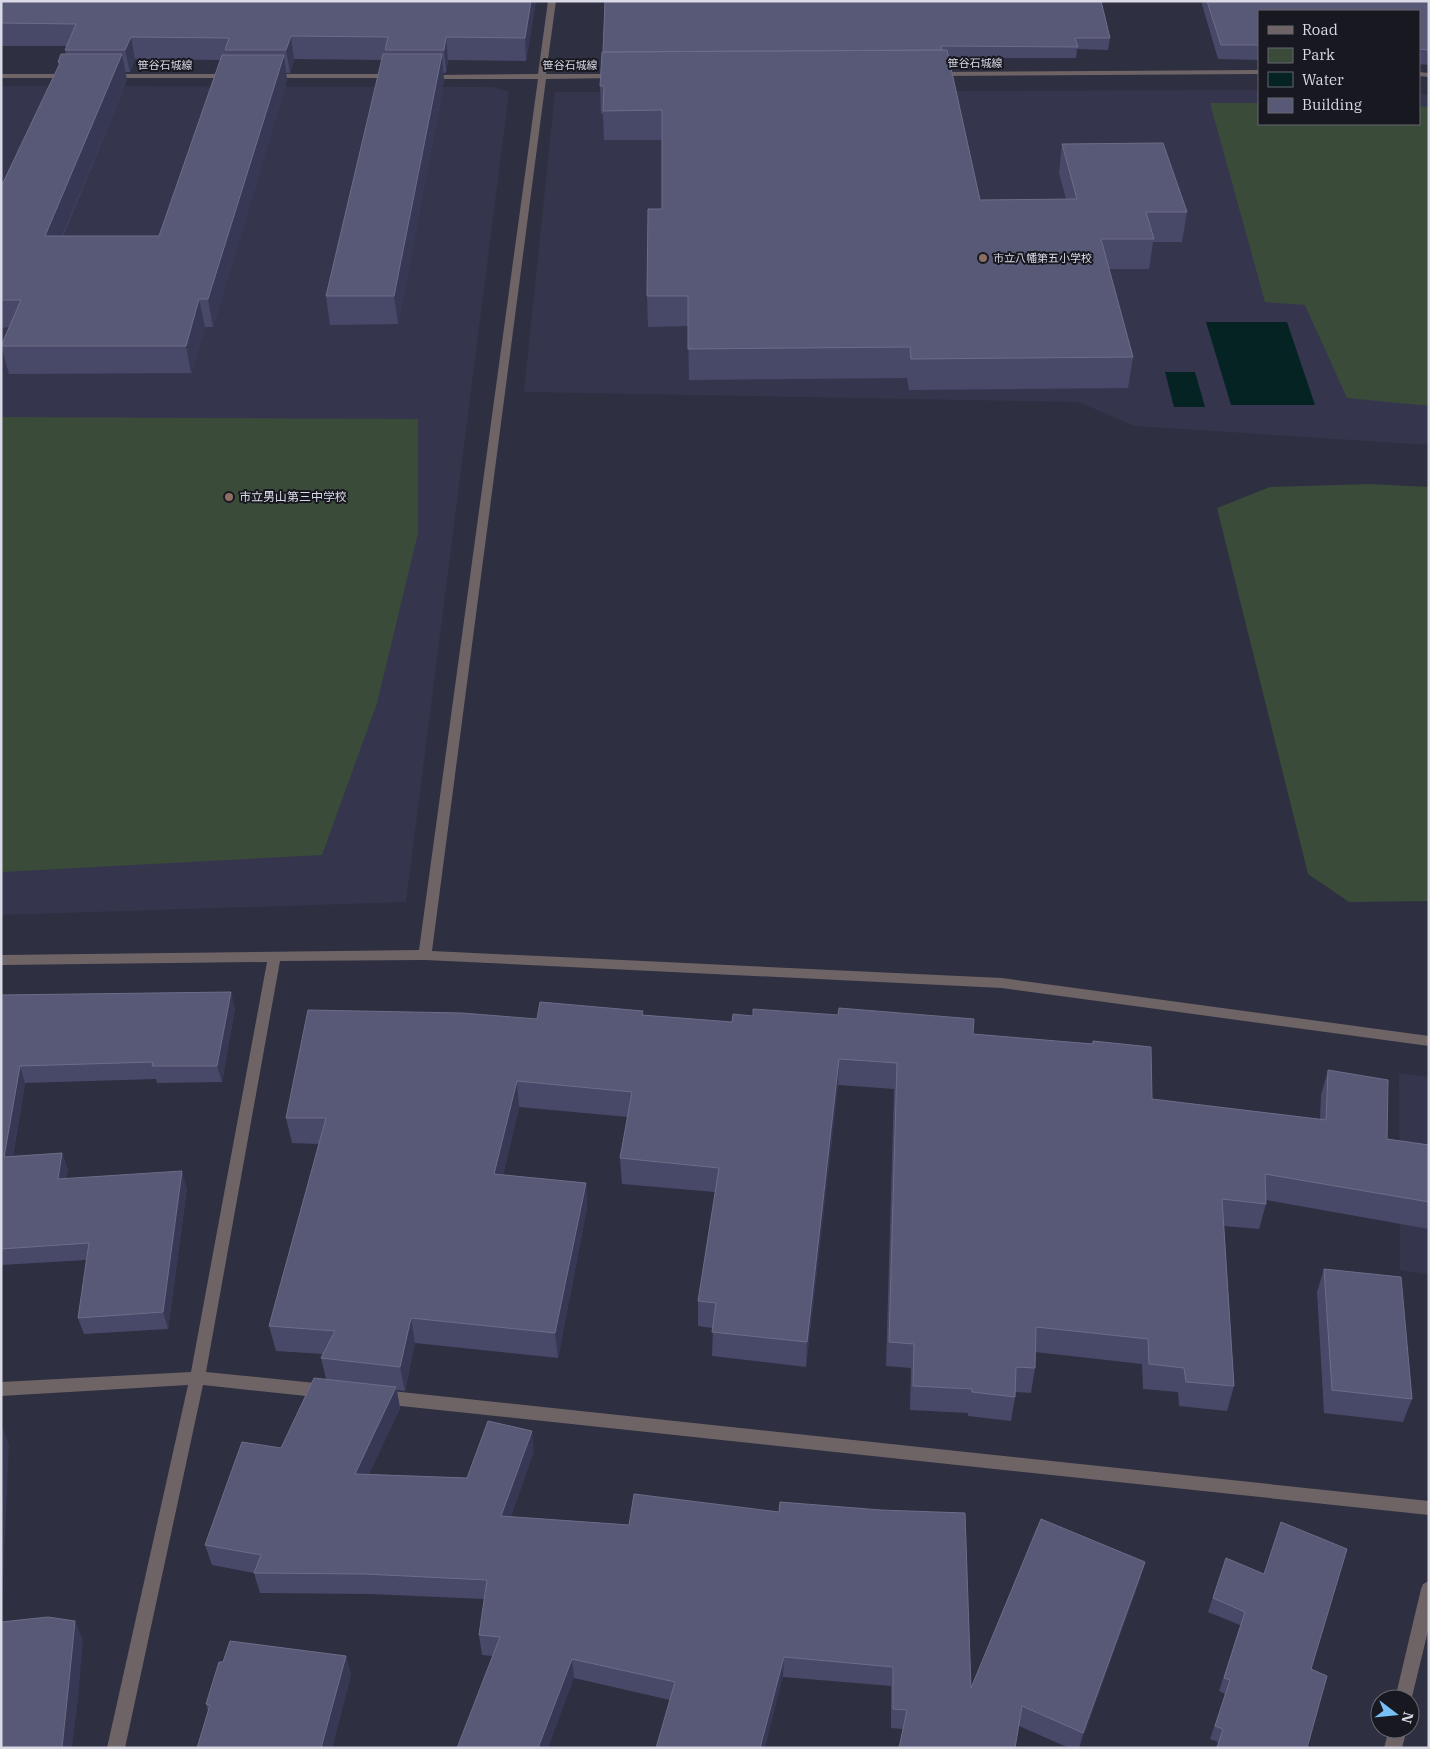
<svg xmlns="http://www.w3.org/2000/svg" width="1430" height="1749" font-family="'IBM Plex Serif','Noto Sans JP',serif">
  <rect width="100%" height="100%" fill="#2e2f41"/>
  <path fill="#35364e" d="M 1,86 L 493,87 L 509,92 L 406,902 L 1,915 Z
    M 1259,90 L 1259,124 L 1419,124 L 1419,94 L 1429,95 L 1429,445 L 1135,426 L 1078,402 L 524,392 L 555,92 Z
    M 1399,1073 L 1429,1077 L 1429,1275 L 1400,1270 Z"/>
  <path fill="#3a4b3a" d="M 1210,103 L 1259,103 L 1259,124 L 1419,124 L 1419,106 L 1429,107 L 1429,406 L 1347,398 L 1305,305 L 1265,302 Z
    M 1,417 L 418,419 L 418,533 L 377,703 L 322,855 L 1,872 Z
    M 1370,484 L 1429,487 L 1429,901 L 1349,902 L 1308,874 L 1217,508 L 1270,487 Z"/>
  <path fill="#062323" d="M 1206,322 L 1287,322 L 1315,405 L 1231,405 Z
    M 1165,372 L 1195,372 L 1205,407 L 1174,407 Z"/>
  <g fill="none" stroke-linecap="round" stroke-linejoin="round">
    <path fill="#6f6465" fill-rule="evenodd" d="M 548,1 L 556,1 L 546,74 L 616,74 L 620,76 L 616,78 L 546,79 L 432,951 L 1002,978 L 1429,1036 L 1429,1046 L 1002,988 L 425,960 L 280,961 L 206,1372 L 325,1384 L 330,1386 L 333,1391 L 330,1396 L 325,1398 L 203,1385 L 125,1748 L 107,1748 L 188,1385 L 1,1396 L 1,1382 L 191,1372 L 267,962 L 1,965 L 1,955 L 419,950 L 538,79 L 429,79 L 425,77 L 429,75 L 538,74 Z
      M 1259,70 L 1259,74 L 936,76 L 932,74 L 936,72 Z
      M 1419,72 L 1429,73 L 1429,77 L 1419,76 Z
      M 1,74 L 69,74 L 73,76 L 69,78 L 1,78 Z
      M 106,74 L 231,74 L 235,76 L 231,78 L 109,78 L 105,76 Z
      M 268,74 L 394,74 L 398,76 L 394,78 L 268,78 Z
      M 382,1390 L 1429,1501 L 1429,1515 L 382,1404 L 377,1402 L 374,1397 L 377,1392 Z
      M 1429,1581 L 1429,1627 L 1410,1705 L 1410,1699 L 1395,1699 L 1421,1589 L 1423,1584 Z
      M 1389,1729 L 1407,1729 L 1402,1748 L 1384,1748 Z"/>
  </g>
  <path fill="#484968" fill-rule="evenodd" d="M 1,1 L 536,1 L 526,61 L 448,60 L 446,73 L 443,73 L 444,81 L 398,324 L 330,325 L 326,296 L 382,60 L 294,59 L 290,73 L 286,73 L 287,80 L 213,327 L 205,327 L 191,373 L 9,374 L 1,346 L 9,327 L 1,328 L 1,187 L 59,65 L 58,62 L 66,54 L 65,50 L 67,46 L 1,46 ZM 135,59 L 220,60 L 159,236 L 63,236 L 127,80 L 125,72 L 130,72 Z
    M 605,1 L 1110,38 L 1108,50 L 1077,49 L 1076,58 L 949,58 L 980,200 L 1066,199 L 1059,173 L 1062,144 L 1187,212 L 1182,242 L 1153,242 L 1149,269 L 1109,269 L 1133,357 L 1128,388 L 909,390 L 907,378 L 689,380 L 688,326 L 648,327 L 647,296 L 662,209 L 662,140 L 604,140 L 603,114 L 601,114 L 600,86 L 603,52 Z
    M 1201,1 L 1429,1 L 1429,65 L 1419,64 L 1419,11 L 1259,11 L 1259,60 L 1218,59 Z
    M 1,995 L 235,1008 L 222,1082 L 157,1083 L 156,1079 L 25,1083 L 13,1156 L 62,1153 L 68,1170 L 66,1179 L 187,1188 L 168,1329 L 84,1334 L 78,1318 L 86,1260 L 1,1265 Z
    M 643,1015 L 732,1022 L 973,1034 L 1092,1044 L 1093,1041 L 1152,1099 L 1320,1119 L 1321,1095 L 1328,1070 L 1387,1139 L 1429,1145 L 1429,1229 L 1266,1200 L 1266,1204 L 1259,1229 L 1224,1226 L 1234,1386 L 1227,1411 L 1179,1406 L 1178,1392 L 1143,1389 L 1142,1364 L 1035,1352 L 1035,1368 L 1031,1393 L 1015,1392 L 1015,1397 L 1011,1421 L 968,1416 L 968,1413 L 910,1410 L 911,1368 L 886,1366 L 894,1089 L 838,1085 L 806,1367 L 712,1356 L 713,1328 L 698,1326 L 698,1301 L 715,1192 L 622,1184 L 620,1158 L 628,1117 L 519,1107 L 503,1175 L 586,1183 L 587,1208 L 558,1358 L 415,1343 L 405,1391 L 397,1390 L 400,1408 L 369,1474 L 467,1478 L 534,1451 L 511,1516 L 971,1688 L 1145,1562 L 1139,1582 L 1079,1748 L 1069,1748 L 1019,1726 L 903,1729 L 891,1728 L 891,1686 L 783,1677 L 670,1700 L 574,1678 L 493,1656 L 482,1655 L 479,1635 L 484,1599 L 370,1594 L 260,1593 L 254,1573 L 212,1565 L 205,1545 L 281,1448 L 326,1379 L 321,1358 L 323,1354 L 276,1351 L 269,1326 L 319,1144 L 292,1143 L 286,1118 L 537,1019 Z
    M 1324,1269 L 1412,1399 L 1403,1422 L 1324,1413 L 1317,1292 Z
    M 1226,1558 L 1311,1669 L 1307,1748 L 1216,1748 L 1218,1742 L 1210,1739 L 1225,1694 L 1219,1691 L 1240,1625 L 1208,1612 Z
    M 346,1656 L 351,1675 L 332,1748 L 197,1748 L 208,1711 L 206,1704 L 223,1662 Z"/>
  <path fill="#373853" d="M 531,1 L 536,1 L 526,61 L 525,38 Z
    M 291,36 L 294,59 L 290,73 L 286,50 Z
    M 131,37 L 135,59 L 130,72 L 125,50 Z
    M 446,37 L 448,60 L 446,73 L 444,50 Z
    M 122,54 L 127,80 L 51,263 L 45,236 Z
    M 442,54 L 444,81 L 398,324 L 394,296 Z
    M 284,55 L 287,80 L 213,327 L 208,299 Z
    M 199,299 L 205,327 L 191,373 L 186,346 Z
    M 231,992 L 235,1008 L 222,1082 L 217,1066 Z
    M 839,1059 L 838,1085 L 806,1367 L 807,1342 Z
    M 20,1066 L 25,1083 L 10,1173 L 4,1157 Z
    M 517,1081 L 519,1107 L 497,1199 L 494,1174 Z
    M 62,1153 L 68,1170 L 64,1196 L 58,1179 Z
    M 182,1171 L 187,1188 L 168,1329 L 163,1312 Z
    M 586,1183 L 587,1208 L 558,1358 L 555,1333 Z
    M 411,1318 L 415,1343 L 405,1391 L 400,1367 Z
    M 396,1387 L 400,1408 L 360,1494 L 355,1474 Z
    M 1,1424 L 9,1444 L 1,1628 Z
    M 532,1431 L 534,1451 L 504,1536 L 501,1516 Z
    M 1145,1562 L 1139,1582 L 1079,1748 L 1083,1733 Z
    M 75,1621 L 83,1640 L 78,1700 L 72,1748 L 62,1748 Z
    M 346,1656 L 351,1675 L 332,1748 L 321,1748 Z
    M 784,1657 L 783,1677 L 765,1748 L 760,1748 Z
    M 572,1659 L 574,1678 L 548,1748 L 538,1748 Z"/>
  <path fill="#585976" stroke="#6c6d88" d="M 1,1 L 531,1 L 525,38 L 446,37 L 444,50 L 385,50 L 388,37 L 291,36 L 286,50 L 225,50 L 229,38 L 131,37 L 125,50 L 65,50 L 76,24 L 1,23 Z
    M 605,1 L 1101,1 L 1110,38 L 1075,38 L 1078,47 L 941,46 L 942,50 L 603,52 Z
    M 1207,1 L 1429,1 L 1429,50 L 1419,49 L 1419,11 L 1259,11 L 1259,45 L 1221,45 Z
    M 947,50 L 980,200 L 1077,199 L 1062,144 L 1163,143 L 1187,212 L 1146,212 L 1154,239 L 1101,239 L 1133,357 L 911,359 L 910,347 L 688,349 L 688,296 L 647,296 L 648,209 L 662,209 L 662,110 L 603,111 L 604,86 L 600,86 L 602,52 Z
    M 61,54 L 122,54 L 45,236 L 159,236 L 222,55 L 284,55 L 208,299 L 199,299 L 186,346 L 1,346 L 21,300 L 1,300 L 1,187 L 60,63 L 58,62 Z
    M 383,54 L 442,54 L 394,296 L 326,296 Z
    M 231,992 L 217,1066 L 152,1066 L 153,1062 L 20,1066 L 4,1157 L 62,1153 L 58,1179 L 182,1171 L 163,1312 L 78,1318 L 89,1243 L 1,1249 L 1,995 Z
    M 540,1002 L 643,1011 L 642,1015 L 732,1022 L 733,1014 L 753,1016 L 753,1009 L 838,1015 L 839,1008 L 974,1019 L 973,1034 L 1093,1044 L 1093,1041 L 1151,1047 L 1152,1099 L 1326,1120 L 1328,1070 L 1388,1080 L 1387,1139 L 1429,1145 L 1429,1202 L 1265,1174 L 1266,1204 L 1222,1199 L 1234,1386 L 1186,1382 L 1184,1368 L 1149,1364 L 1148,1339 L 1036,1327 L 1035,1368 L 1016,1367 L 1015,1397 L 972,1392 L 972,1389 L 913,1386 L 914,1344 L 889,1342 L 897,1063 L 839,1059 L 807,1342 L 712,1332 L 716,1303 L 698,1301 L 719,1168 L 620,1158 L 632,1092 L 517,1081 L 494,1174 L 586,1183 L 555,1333 L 411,1318 L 400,1367 L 321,1358 L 335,1331 L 269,1326 L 326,1118 L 286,1118 L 308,1010 L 462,1013 L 537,1019 Z
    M 1324,1269 L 1401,1277 L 1412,1399 L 1332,1390 Z
    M 314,1378 L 396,1387 L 355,1474 L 467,1478 L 488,1421 L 532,1431 L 501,1516 L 629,1525 L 634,1494 L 779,1512 L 780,1502 L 881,1510 L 965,1513 L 971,1688 L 1041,1519 L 1145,1562 L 1083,1733 L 1022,1706 L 1015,1748 L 899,1748 L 907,1710 L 893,1709 L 893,1667 L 784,1657 L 760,1748 L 656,1748 L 675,1682 L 572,1659 L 538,1748 L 457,1748 L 500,1637 L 479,1635 L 487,1580 L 365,1574 L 254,1573 L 261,1555 L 205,1545 L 242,1442 L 281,1448 Z
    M 1281,1522 L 1347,1549 L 1311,1669 L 1327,1676 L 1307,1748 L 1217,1748 L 1223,1729 L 1215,1726 L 1230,1680 L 1224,1678 L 1245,1612 L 1213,1598 L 1226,1558 L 1264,1574 Z
    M 48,1617 L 75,1621 L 69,1681 L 62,1748 L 1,1748 L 1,1622 Z
    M 230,1641 L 346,1656 L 321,1748 L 197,1748 L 210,1705 L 206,1704 L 219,1662 L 223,1662 Z"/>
  <g fill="#8d6e63" stroke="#181820" stroke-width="2">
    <circle cx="983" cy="258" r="5"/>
    <circle cx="229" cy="497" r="5"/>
  </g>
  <g text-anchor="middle" stroke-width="4" stroke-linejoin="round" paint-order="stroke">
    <g font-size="11" fill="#d9dae6" stroke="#181820">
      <text x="975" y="67">笹谷石城線</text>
      <text x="165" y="69">笹谷石城線</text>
      <text x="570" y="69">笹谷石城線</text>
    </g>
    <g font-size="11" fill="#d9dae6" stroke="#181820" text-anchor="start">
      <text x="993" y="262">市立八幡第五小学校</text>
    </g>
    <g font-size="12" fill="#d9dae6" stroke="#181820" text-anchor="start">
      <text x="239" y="501">市立男山第三中学校</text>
    </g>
  </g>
  <rect width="1430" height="1749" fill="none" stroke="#d9dae6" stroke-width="5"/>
  <rect x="1258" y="10" width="162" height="115" fill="#181820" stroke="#65666f"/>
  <rect x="1268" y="26" width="25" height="8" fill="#6f6465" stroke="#65666f"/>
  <text x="1302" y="35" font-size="15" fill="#d9dae6">Road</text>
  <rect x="1268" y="48" width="25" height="15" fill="#3a4b3a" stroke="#65666f"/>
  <text x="1302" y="60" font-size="15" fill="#d9dae6">Park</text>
  <rect x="1268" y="72" width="25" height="15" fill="#062323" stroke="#65666f"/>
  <text x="1302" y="85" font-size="15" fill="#d9dae6">Water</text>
  <rect x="1268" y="98" width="25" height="15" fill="#585976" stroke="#65666f"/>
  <text x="1302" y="110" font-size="15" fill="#d9dae6">Building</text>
  <g transform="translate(1395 1714) rotate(106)"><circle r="24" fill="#181820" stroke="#65666f"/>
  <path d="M0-4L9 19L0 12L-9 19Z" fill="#76c0f6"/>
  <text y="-8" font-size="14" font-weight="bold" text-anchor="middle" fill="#d9dae6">N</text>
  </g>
</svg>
